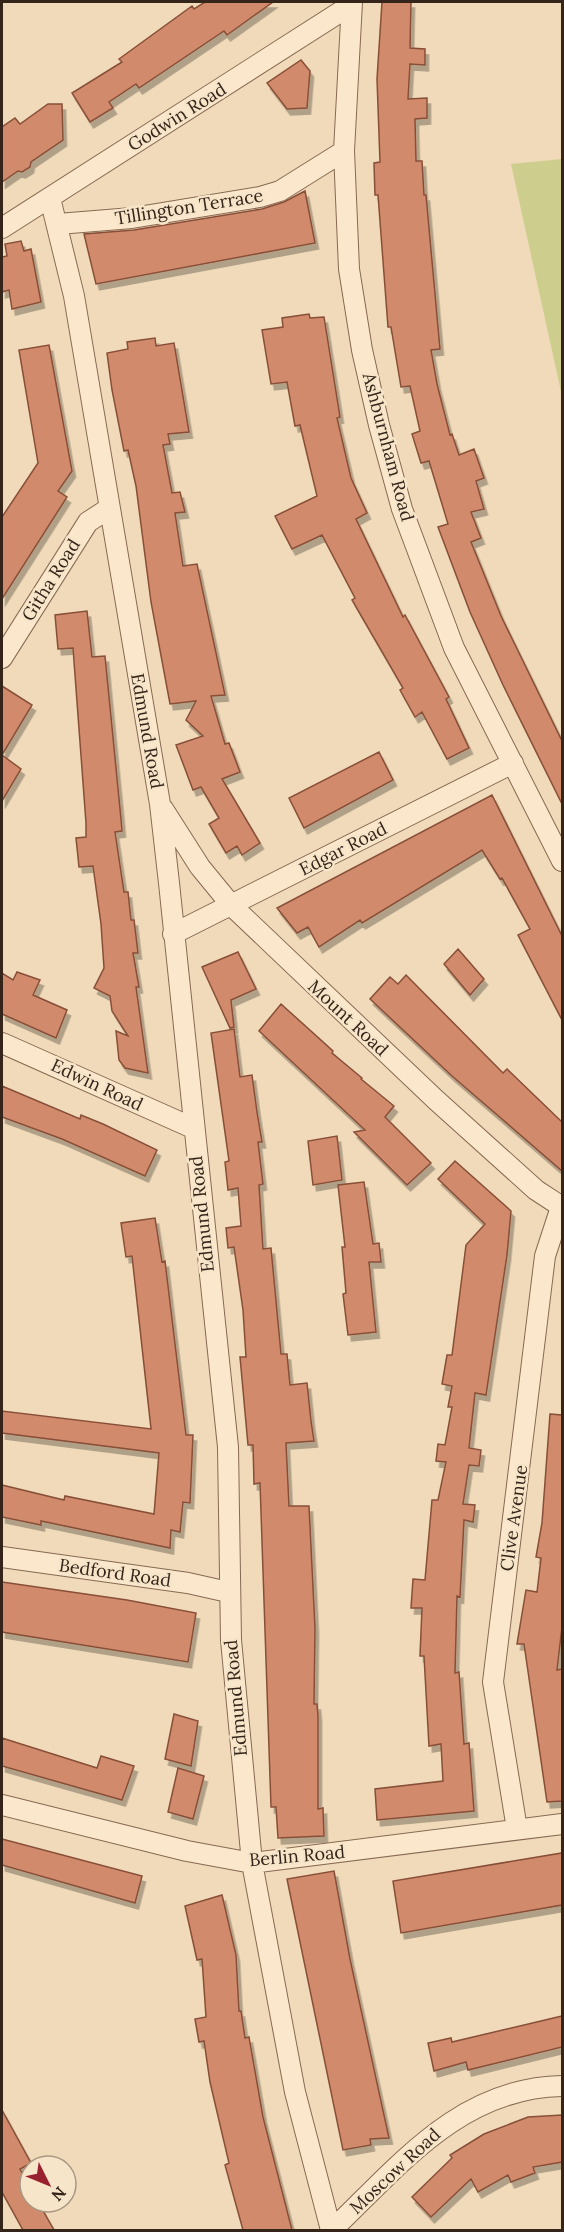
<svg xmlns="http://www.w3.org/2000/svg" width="564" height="2232" font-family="Lora,serif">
  <defs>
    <filter id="shadow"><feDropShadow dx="3.5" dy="6" stdDeviation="0" flood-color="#0004"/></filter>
  </defs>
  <rect width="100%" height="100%" fill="#f0dab9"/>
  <path fill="#cdce8d" d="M 562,159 L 562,396 L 511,164 Z"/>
  <path fill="#d18b6c" stroke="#884f38" stroke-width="1.5" filter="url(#shadow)" d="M 205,2 L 273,2 L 227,35 L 224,31 L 139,88 L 136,84 L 109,102 L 113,108 L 90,122 L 72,93 L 122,62 L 119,59 L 192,6 L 194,9 Z
    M 382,2 L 411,2 L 410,48 L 425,49 L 425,65 L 410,64 L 408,99 L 427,98 L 427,118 L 415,119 L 416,161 L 422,161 L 424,195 L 426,195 L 440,349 L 431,350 L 437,384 L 450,435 L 452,434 L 459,455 L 474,449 L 484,478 L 476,481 L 484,509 L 471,512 L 481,538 L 471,542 L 501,616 L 562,741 L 562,804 L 503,685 L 470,612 L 438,527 L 448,524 L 429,461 L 421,463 L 412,434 L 420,431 L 410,386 L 401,387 L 391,327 L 388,327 L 378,195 L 375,195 L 374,163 L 380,162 L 377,79 Z
    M 301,60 L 310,71 L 307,108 L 287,109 L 267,83 Z
    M 48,104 L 62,104 L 63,140 L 31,162 L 30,167 L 22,172 L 18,171 L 2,182 L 2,127 L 15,118 L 20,124 Z
    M 305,191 L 315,243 L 96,284 L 84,234 L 134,230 L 262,209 L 284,202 Z
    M 21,241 L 24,251 L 31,249 L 41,302 L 12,309 L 9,290 L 2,292 L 2,257 L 7,256 L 5,244 Z
    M 309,314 L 310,318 L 324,317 L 340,417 L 337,418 L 351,478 L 367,513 L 356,519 L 403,617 L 405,615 L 449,697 L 446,699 L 469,748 L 447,759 L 422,712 L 415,717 L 400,690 L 403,688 L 352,600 L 355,598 L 322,535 L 292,549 L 275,516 L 317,496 L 300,425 L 295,426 L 287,382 L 271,384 L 262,330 L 283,327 L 282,318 Z
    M 155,338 L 156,346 L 174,343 L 189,432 L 168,434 L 170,444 L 163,445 L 172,493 L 180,492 L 185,512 L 175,513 L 183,566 L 197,564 L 225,695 L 211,696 L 225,744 L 229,743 L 240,772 L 222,779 L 260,843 L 242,855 L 237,846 L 226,853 L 209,824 L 219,818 L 201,787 L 193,790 L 176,745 L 203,736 L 186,720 L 196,701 L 170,704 L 151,602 L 136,486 L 128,450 L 124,451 L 112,390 L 107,353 L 128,349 L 127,342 Z
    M 49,345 L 72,471 L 58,491 L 67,497 L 2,599 L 2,517 L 38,463 L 19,350 Z
    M 87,611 L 92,657 L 105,656 L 121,819 L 122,831 L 115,832 L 124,892 L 128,892 L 131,920 L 134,920 L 138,953 L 133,953 L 139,987 L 136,987 L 148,1073 L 125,1068 L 119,1060 L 116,1031 L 128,1036 L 112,1011 L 110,996 L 94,988 L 104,968 L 101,924 L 93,866 L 79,867 L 76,838 L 86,837 L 86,823 L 73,648 L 58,649 L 55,615 Z
    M 2,686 L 32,705 L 2,755 Z
    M 379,752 L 393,780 L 304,828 L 289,798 Z
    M 2,755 L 21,769 L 2,801 Z
    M 492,795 L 562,936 L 562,1020 L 518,935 L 530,929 L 502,878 L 500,879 L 482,850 L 362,923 L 360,920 L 319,947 L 308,927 L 297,933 L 277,908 Z
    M 458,949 L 484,979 L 470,995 L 444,964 Z
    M 238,952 L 256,989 L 231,1000 L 234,1027 L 230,1028 L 202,967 Z
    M 17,972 L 40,980 L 33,995 L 67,1010 L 56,1038 L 2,1014 L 2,973 L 13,980 Z
    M 406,975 L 503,1073 L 507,1069 L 562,1122 L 562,1171 L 452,1076 L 370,999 L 390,977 L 398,984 Z
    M 281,1004 L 333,1051 L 332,1053 L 362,1078 L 361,1079 L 394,1106 L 385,1117 L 431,1163 L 407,1185 L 354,1132 L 365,1130 L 259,1031 Z
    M 234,1029 L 240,1077 L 252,1075 L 257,1112 L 262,1142 L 258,1142 L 263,1184 L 259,1185 L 263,1249 L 271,1248 L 281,1354 L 287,1354 L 290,1385 L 307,1383 L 311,1421 L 314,1441 L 286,1443 L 289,1506 L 309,1506 L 315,1628 L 314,1704 L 317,1704 L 318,1716 L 318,1809 L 323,1808 L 324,1836 L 278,1838 L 276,1807 L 271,1807 L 260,1483 L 254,1484 L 253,1445 L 248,1445 L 240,1357 L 246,1357 L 243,1310 L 234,1247 L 228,1248 L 226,1228 L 241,1226 L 238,1188 L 228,1190 L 225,1162 L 229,1161 L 211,1033 Z
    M 2,1086 L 80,1119 L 81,1115 L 103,1124 L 157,1150 L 145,1176 L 62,1139 L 2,1117 Z
    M 337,1136 L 342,1180 L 313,1185 L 308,1141 Z
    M 455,1161 L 511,1211 L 507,1255 L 486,1395 L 475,1393 L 469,1448 L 481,1450 L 479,1466 L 469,1465 L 463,1504 L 475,1505 L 473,1522 L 464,1520 L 460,1597 L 457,1596 L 455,1673 L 459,1672 L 464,1744 L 469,1743 L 474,1811 L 377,1820 L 375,1789 L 443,1781 L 441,1744 L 429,1746 L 424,1656 L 420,1656 L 422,1608 L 411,1608 L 413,1579 L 425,1580 L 432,1500 L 438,1500 L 446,1462 L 436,1461 L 438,1444 L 445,1445 L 452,1407 L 448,1407 L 452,1386 L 442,1384 L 447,1355 L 452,1355 L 466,1245 L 485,1224 L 438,1179 Z
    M 364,1182 L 373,1244 L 379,1243 L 381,1262 L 369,1262 L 376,1332 L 348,1335 L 343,1294 L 346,1293 L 342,1247 L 345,1247 L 338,1185 Z
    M 155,1218 L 162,1262 L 165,1261 L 186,1435 L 193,1435 L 190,1503 L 183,1502 L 180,1532 L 171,1530 L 170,1548 L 41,1521 L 41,1525 L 2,1517 L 2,1485 L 64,1500 L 65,1496 L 154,1514 L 159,1453 L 2,1433 L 2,1411 L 151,1429 L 132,1256 L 126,1257 L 121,1223 Z
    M 550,1414 L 562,1415 L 562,1627 L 557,1670 L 562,1669 L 562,1801 L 547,1802 L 524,1644 L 517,1644 L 526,1590 L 537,1592 L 541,1558 L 536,1557 L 542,1523 Z
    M 2,1582 L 127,1600 L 196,1613 L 188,1662 L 2,1632 Z
    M 174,1714 L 198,1721 L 191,1766 L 165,1759 Z
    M 2,1738 L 97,1768 L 101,1756 L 134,1766 L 122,1800 L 2,1766 Z
    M 178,1768 L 204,1776 L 193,1819 L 168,1812 Z
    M 2,1839 L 142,1876 L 135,1903 L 2,1865 Z
    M 562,1853 L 562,1905 L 401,1933 L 393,1881 Z
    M 334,1871 L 350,1959 L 389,2138 L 370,2139 L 371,2145 L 343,2150 L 287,1879 Z
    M 222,1895 L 236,1955 L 239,2011 L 241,2011 L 245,2038 L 249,2037 L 263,2117 L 292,2230 L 243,2230 L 225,2165 L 229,2163 L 210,2082 L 204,2041 L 199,2042 L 195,2019 L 206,2017 L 202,1959 L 197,1960 L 185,1906 Z
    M 562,2016 L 562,2047 L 468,2070 L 466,2062 L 434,2071 L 428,2043 L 451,2038 L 452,2042 Z
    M 2,2110 L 31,2163 L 20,2169 L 30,2188 L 30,2202 L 38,2202 L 54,2230 L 23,2230 L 2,2192 Z
    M 562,2115 L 562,2162 L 533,2167 L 535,2173 L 511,2182 L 508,2175 L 478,2192 L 471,2179 L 431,2217 L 412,2197 L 452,2158 L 450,2155 L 484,2134 L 528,2117 Z"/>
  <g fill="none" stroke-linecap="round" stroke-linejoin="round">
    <g stroke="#876953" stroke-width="22">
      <path id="street" d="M 352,2 L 344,151 L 349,269 L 362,350 L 379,425 L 402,509 L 454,648 L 562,861
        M 50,198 L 74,296 L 160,804 L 169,883 L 228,1447 L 231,1640 L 252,1863 L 295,2092 L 331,2230
        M 58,224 L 132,218 L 260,197 L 280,191 L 344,151
        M 2,228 L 351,5
        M 2,658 L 88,522 L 108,509
        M 163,809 L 200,867 L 232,906 L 436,1100 L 536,1190 L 562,1207
        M 173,934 L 513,763
        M 2,1043 L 193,1128
        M 2,1557 L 188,1583 L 228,1592
        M 2,1805 L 187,1851 L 252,1863 L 562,1824
        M 517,1829 L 493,1682 L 545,1256 L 561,1207
        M 332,2230 C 400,2165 460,2088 562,2086"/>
    </g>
    <use href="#street" stroke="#fbe8cc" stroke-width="20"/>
  </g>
  <g text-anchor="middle" stroke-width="5" stroke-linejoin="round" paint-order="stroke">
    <g font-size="18" fill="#352419" stroke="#f7e5c9">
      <text transform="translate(177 117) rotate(-32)" y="6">Godwin Road</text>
      <text transform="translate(189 207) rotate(-9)" y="6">Tillington Terrace</text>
      <text transform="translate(388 447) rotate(75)" y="6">Ashburnham Road</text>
      <text transform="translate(51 580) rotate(-58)" y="6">Githa Road</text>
      <text transform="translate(147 731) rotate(80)" y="6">Edmund Road</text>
      <text transform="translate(343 849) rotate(-27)" y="6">Edgar Road</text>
      <text transform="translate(348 1018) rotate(43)" y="6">Mount Road</text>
      <text transform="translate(97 1085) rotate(25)" y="6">Edwin Road</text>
      <text transform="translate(202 1214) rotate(-96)" y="6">Edmund Road</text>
      <text transform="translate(514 1518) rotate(-82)" y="6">Clive Avenue</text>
      <text transform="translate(115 1573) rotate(8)" y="6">Bedford Road</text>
      <text transform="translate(236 1698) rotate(-95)" y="6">Edmund Road</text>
      <text transform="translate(297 1856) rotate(-5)" y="6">Berlin Road</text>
      <text transform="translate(395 2171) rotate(-43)" y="6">Moscow Road</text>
    </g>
  </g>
  <rect width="564" height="2232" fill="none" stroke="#352419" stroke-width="6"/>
  <g transform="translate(48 2184) rotate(133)"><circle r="28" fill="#f7e5c9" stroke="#a99883" stroke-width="1.5"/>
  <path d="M0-4.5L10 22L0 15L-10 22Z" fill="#99202e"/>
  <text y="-9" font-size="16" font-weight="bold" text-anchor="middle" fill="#352419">N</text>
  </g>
</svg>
